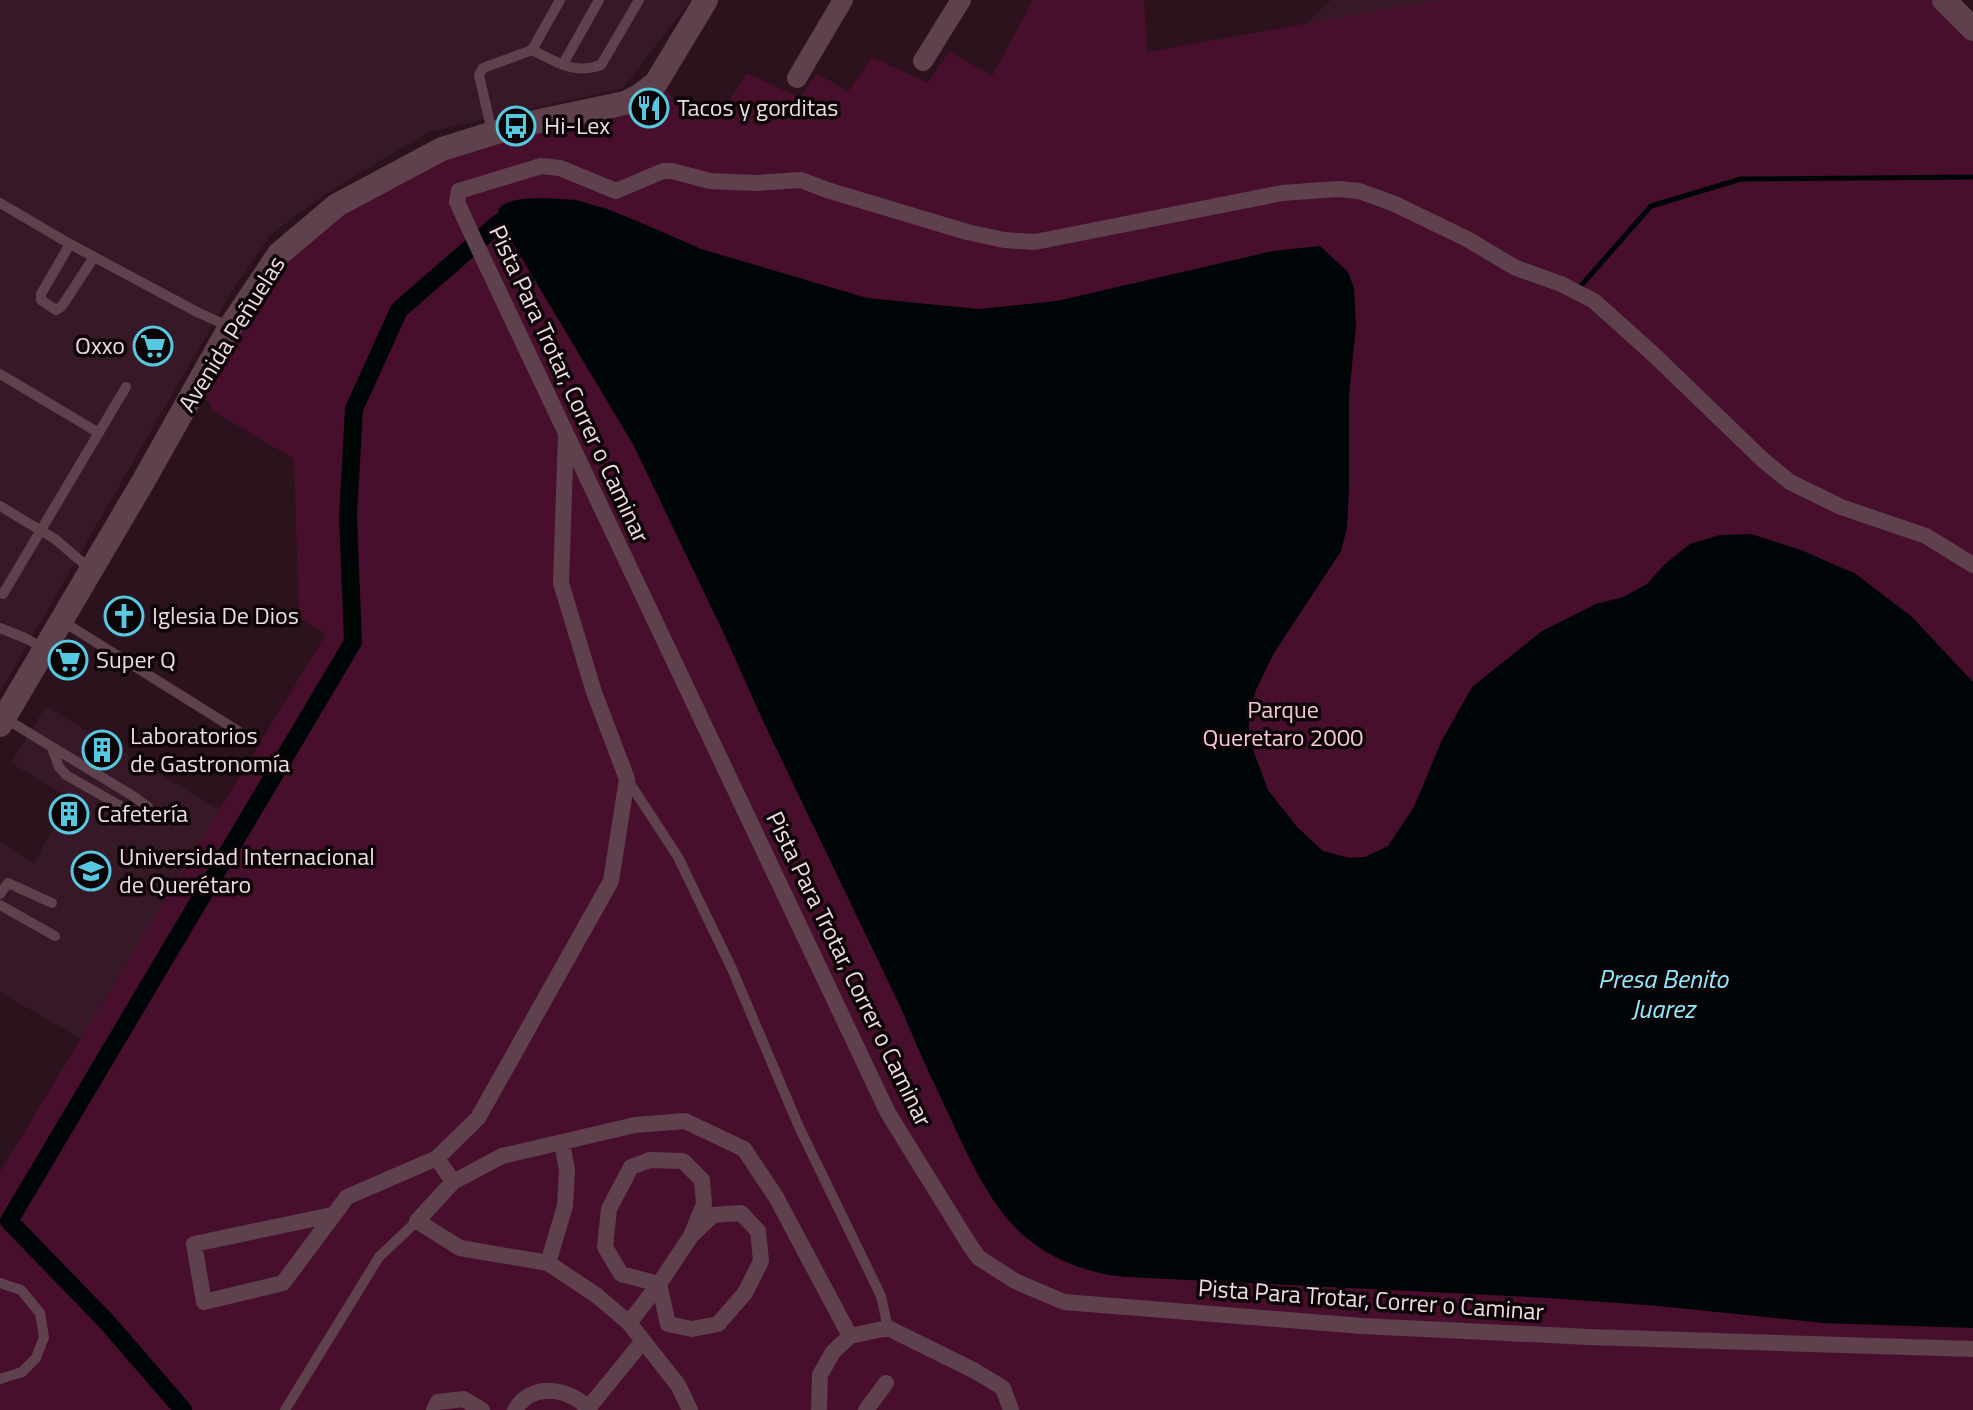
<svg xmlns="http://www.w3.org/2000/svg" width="1973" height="1410" font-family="'Titillium Web',sans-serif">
  <rect width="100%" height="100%" fill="#2b121d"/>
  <path fill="#371827" d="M 0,0 L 691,0 L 623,88 L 429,132 L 333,189 L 271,234 L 229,296 L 0,692 Z
    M 1331,0 L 1493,0 L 1295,33 Z
    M 46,706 L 220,810 L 81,1039 L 0,992 L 0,842 L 34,863 L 70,798 L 11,763 Z"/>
  <path fill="#480f2d" d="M 1033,0 L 1144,0 L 1147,52 L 1439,0 L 1942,0 L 1973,31 L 1973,1410 L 0,1410 L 0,1172 L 326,634 L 299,618 L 294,459 L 210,409 L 212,404 L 193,393 L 227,325 L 338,205 L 442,149 L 656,83 L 675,99 L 718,118 L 747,73 L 800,98 L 817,73 L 848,92 L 872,57 L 928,83 L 949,51 L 992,76 Z"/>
  <path fill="#000508" d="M 543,198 L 576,200 L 607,209 L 644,224 L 701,249 L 867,298 L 978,309 L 1057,301 L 1273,251 L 1320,246 L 1348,272 L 1354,288 L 1356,325 L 1349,396 L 1349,489 L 1347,528 L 1341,551 L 1274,653 L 1256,690 L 1249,715 L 1249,739 L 1268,790 L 1297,827 L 1323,851 L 1349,858 L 1365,857 L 1388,846 L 1414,807 L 1441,742 L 1472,687 L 1542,631 L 1596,604 L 1623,597 L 1647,584 L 1665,564 L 1690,544 L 1720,535 L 1751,534 L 1801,550 L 1856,574 L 1912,617 L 1973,682 L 1973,1328 L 1823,1323 L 1659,1306 L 1549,1298 L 1149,1278 C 1133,1277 1115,1277 1100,1273 C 1014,1252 989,1200 954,1126 C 936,1087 917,1048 901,1008 L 764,723 L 725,636 L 634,446 L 500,222 L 498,210 C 508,197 528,199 543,198 Z"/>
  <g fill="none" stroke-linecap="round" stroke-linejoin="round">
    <path stroke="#000508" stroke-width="5" d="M 1579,288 L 1651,206 L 1741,179 L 1973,177"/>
    <path stroke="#000508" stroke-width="18" d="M 183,1410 L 106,1321 L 9,1221 L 353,642 L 348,517 L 354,409 L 399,310 L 500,222"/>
    <path stroke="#5e414d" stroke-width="10" d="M 532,50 C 557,62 573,75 601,65 L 639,0
      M 563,64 L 599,0
      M 492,132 L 479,75 L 483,68 L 532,50 L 560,0
      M 0,203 L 70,244
      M 94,257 L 62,306 L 56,310 L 41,300 L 41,294 L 70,244 L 197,312 L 230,327
      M 0,374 L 99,433
      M 0,506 L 55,539 L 90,569
      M 3,594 L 126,387
      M 64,621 L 70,626 L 238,731
      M 0,628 L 25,638 L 43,648
      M 6,719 L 133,796 L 148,807 L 144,816 L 140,817 L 66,775 L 59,767 L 52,748
      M 627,779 L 678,857 L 732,969 L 799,1127 L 881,1296 L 888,1328
      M 0,894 L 8,883 L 52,903
      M 0,905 L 55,936
      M 0,1283 L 21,1290 L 40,1313 L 44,1337 L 36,1358 L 22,1372 L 0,1379
      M 285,1410 L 379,1257 L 417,1221"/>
    <path stroke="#5e414d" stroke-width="16" d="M 1973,565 L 1926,536 L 1841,507 L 1790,482 L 1763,460 L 1652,353 L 1594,301 L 1561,284 L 1516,268 L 1467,239 L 1395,204 L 1359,191 L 1338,189 L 1282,193 L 1035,242 L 1004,240 L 967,232 L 827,190 L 801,180 L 756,183 L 710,181 L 672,171 L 663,171 L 616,191 L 560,168 L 541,166 L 459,191 L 457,202 L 474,239 L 888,1113 L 969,1244 L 979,1258 L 1015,1281 L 1064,1302 L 1362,1326 L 1589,1337 L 1973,1349
      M 437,1158 L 453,1182 L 417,1221 L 460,1248 L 548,1263 L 596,1295 L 629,1323 L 678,1385 L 690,1410
      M 453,1182 L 502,1156 L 635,1125 L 685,1121 L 744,1149 L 776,1197 L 850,1336
      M 332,1215 L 194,1244 L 204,1302 L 283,1283 L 347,1197 L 437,1158 L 478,1118 L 611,881 L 627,779 L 594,692 L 561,583 L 566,434
      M 548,1263 L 565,1206 L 567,1170 L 562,1143
      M 629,1323 L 659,1284 L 621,1274 L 605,1247 L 609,1209 L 631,1167 L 650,1160 L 683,1161 L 702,1180 L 704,1204 L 691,1236 L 659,1284 L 668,1324 L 692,1329 L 718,1324 L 745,1293 L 761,1261 L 758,1231 L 741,1213 L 713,1215 L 691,1236
      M 589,1407 L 643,1341
      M 434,1410 L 438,1402 L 464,1399 L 482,1410
      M 515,1410 C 532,1381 570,1388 590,1410
      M 819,1410 L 820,1375 L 833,1352 L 850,1336 L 888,1328 L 975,1371 L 1003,1388 L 1011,1410
      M 866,1410 L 886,1383"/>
    <path stroke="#5e414d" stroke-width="20" d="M 923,61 L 961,0
      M 797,78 L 843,0"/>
    <path stroke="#5e414d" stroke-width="24" d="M 1944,0 L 1973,29
      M 0,725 L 144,480 L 230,327 L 279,254 L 337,205 L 442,149 L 516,126 L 625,103 L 639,96 L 656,83 L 706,0"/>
  </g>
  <defs>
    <g id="restaurant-ring" transform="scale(2)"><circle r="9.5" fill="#0c0407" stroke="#56c9e0" stroke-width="1.5"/><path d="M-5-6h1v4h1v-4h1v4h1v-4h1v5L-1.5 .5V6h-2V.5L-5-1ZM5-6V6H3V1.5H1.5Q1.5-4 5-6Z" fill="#56c9e0"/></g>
    <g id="bus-ring" transform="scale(2)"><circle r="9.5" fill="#0c0407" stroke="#56c9e0" stroke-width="1.5"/><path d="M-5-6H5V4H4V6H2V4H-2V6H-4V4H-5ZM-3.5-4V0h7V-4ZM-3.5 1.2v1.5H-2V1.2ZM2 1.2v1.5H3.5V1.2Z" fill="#56c9e0"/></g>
    <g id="supermarket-ring" transform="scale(2)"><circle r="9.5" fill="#0c0407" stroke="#56c9e0" stroke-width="1.5"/><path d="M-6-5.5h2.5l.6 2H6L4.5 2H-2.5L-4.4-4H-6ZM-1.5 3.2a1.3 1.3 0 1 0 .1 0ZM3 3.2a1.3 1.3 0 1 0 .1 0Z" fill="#56c9e0"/></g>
    <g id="church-ring" transform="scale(2)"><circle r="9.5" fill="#0c0407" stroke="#56c9e0" stroke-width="1.5"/><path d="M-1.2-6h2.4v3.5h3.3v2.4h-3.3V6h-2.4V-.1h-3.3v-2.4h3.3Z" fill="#56c9e0"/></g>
    <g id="building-ring" transform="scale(2)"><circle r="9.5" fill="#0c0407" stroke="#56c9e0" stroke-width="1.5"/><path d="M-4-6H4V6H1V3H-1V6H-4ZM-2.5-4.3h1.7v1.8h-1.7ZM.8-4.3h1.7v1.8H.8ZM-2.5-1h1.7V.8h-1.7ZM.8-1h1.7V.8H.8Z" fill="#56c9e0"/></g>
    <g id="university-ring" transform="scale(2)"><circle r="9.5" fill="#0c0407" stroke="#56c9e0" stroke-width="1.5"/><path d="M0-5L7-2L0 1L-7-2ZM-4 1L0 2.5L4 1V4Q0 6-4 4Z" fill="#56c9e0"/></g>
  </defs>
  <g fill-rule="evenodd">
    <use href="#restaurant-ring" x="649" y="108"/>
    <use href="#bus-ring" x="516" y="126"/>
    <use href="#supermarket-ring" x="153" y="346"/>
    <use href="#church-ring" x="124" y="616"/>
    <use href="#supermarket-ring" x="68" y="660"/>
    <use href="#building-ring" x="102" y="750"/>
    <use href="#building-ring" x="69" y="814"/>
    <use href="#university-ring" x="91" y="871"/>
  </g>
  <g text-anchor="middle" stroke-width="7" stroke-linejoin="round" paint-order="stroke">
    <g font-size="24" fill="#eddbe2" stroke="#0c0407" text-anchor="start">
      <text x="677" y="116">Tacos y gorditas</text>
      <text x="544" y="134">Hi-Lex</text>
      <text x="125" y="354" text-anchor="end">Oxxo</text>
      <text x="152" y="624">Iglesia De Dios</text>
      <text x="96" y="668">Super Q</text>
      <text x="130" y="744">Laboratorios<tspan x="130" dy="28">de Gastronomía</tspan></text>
      <text x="97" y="822">Cafetería</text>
      <text x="119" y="865">Universidad Internacional<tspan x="119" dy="28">de Querétaro</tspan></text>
    </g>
    <g font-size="24" fill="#eddbe2" stroke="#0c0407">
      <text transform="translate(232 334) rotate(-58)" y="8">Avenida Peñuelas</text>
      <text transform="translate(569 384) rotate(65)" y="8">Pista Para Trotar, Correr o Caminar</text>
      <text transform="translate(849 969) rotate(64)" y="8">Pista Para Trotar, Correr o Caminar</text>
      <text transform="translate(1371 1300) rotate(4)" y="8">Pista Para Trotar, Correr o Caminar</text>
    </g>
    <g font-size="24" fill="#f5c6d9" stroke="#0c0407">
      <text x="1283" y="718">Parque<tspan x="1283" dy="28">Queretaro 2000</tspan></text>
    </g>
    <g font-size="26" font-style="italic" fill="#90e9fc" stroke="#0c0407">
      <text x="1663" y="988">Presa Benito<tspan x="1663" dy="30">Juarez</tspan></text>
    </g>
  </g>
</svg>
